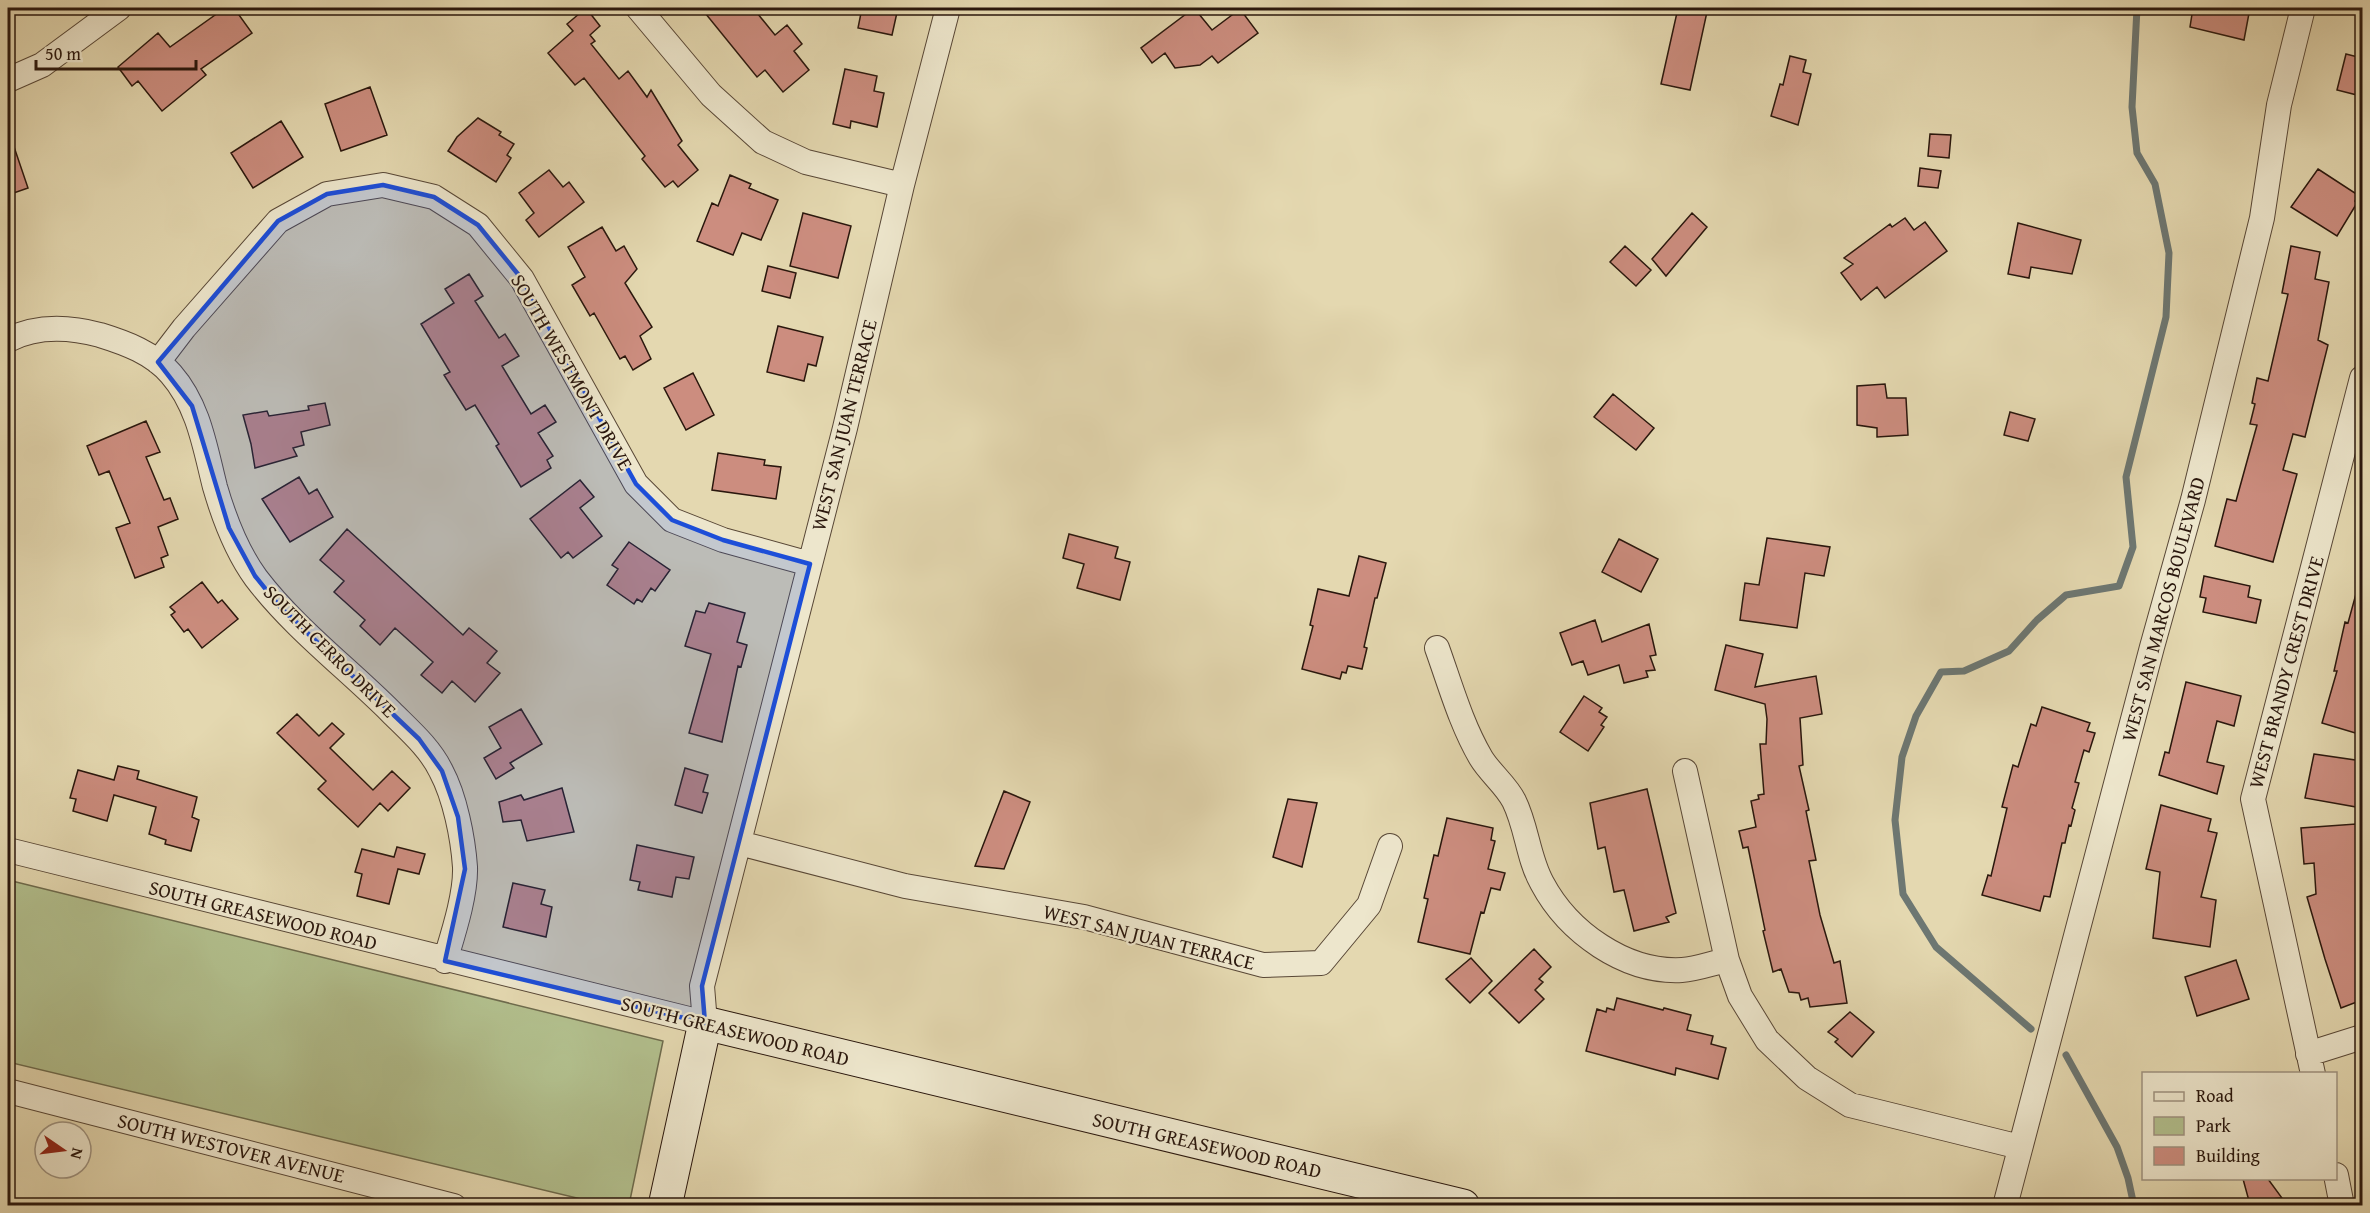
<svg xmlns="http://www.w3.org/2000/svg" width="2370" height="1213" font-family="'Gentium Book Plus',serif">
  <rect width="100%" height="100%" fill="#e4d8b0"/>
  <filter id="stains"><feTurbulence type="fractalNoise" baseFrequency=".00333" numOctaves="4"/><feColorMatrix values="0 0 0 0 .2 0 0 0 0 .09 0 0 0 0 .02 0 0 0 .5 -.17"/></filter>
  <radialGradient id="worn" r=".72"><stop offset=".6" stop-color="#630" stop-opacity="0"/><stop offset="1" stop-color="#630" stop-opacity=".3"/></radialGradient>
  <path fill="#b2bf8d" stroke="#6e6b4d" stroke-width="1.5" d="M 8,880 L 663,1041 L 629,1205 L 606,1205 L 8,1062 Z"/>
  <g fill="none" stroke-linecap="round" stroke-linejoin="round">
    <path stroke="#6d7772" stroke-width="7" d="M 2031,1029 L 1936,947 L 1903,894 L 1895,820 L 1902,757 L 1916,716 L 1941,672 L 1964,671 L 2009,651 L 2037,620 L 2066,595 L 2119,586 L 2133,547 L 2126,477 L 2166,317 L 2169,253 L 2155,184 L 2137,153 L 2132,107 L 2137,8
      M 2066,1055 L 2117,1147 L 2128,1178 L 2134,1206"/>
  </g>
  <path fill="#cc8d7f" stroke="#2a170d" stroke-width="1.5" d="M 225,8 L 234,8 L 252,33 L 201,69 L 206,75 L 162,111 L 138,81 L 132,86 L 118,67 L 158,33 L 170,47 Z
    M 586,8 L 600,26 L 590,35 L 595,41 L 591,44 L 619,79 L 628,71 L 647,97 L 651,90 L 682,141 L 678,145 L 698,170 L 678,187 L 673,181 L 665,187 L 642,159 L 645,156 L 584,78 L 575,85 L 548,53 L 573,31 L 567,24 Z
    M 701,8 L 753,8 L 775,35 L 787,25 L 802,44 L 794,51 L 809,70 L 783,92 L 765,70 L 757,77 Z
    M 862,8 L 898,8 L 892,35 L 858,28 Z
    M 1194,8 L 1212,30 L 1240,9 L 1258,33 L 1218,63 L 1212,56 L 1200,65 L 1175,68 L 1165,53 L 1152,63 L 1141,48 Z
    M 1678,8 L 1707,12 L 1690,90 L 1661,84 Z
    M 2193,8 L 2250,8 L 2244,40 L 2190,27 Z
    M 2346,54 L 2362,58 L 2362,89 L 2359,88 L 2357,95 L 2337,90 Z
    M 1790,56 L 1806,60 L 1803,72 L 1811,74 L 1798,125 L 1771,116 L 1780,84 L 1783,85 Z
    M 845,69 L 877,76 L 874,91 L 884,93 L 877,127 L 851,121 L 850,128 L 833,124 Z
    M 370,87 L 387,135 L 341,151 L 325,104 Z
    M 478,118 L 501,132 L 499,135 L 514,144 L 507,155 L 511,158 L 496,182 L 448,151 L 457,137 Z
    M 281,121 L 303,157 L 253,188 L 231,153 Z
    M 1930,134 L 1951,135 L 1949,158 L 1928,156 Z
    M 10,135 L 28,188 L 8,195 L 8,136 Z
    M 1920,168 L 1941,171 L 1938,188 L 1918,186 Z
    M 2318,169 L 2358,195 L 2355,201 L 2357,203 L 2337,236 L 2291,207 Z
    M 549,170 L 563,187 L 569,182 L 584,202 L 539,237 L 526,220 L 534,213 L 519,193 Z
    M 730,175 L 751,184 L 749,188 L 778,200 L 761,240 L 742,233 L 733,255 L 697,241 L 712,203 L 718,206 Z
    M 803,213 L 851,226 L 838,278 L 790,266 Z
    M 1692,213 L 1707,227 L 1666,276 L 1652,259 Z
    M 1905,218 L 1914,230 L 1925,222 L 1947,251 L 1885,298 L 1877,287 L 1861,300 L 1841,273 L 1853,264 L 1844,258 L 1890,224 L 1892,227 Z
    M 2018,223 L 2081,240 L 2072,274 L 2031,267 L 2029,278 L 2008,274 Z
    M 602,227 L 616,251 L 624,246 L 637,269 L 625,283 L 652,327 L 640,336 L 651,359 L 633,370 L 625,356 L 620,359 L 594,313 L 590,316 L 572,285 L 585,277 L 568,247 Z
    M 1625,246 L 1651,270 L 1636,286 L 1610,262 Z
    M 2291,246 L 2320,252 L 2315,279 L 2329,282 L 2318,340 L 2328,345 L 2305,437 L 2293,434 L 2283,470 L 2297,474 L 2273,562 L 2215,546 L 2227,499 L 2236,501 L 2257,425 L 2250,424 L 2255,404 L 2252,403 L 2257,378 L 2268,381 L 2288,294 L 2282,293 Z
    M 768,266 L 796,273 L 790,298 L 762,291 Z
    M 469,274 L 483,296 L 475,301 L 499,338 L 505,334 L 519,356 L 502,366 L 531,414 L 545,405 L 556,422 L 538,433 L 553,456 L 547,460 L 551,468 L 521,487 L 496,446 L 499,444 L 475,405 L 466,410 L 444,375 L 450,372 L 421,324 L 454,303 L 445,289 Z
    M 778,326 L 823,337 L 816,366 L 808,364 L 804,381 L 767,372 Z
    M 693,373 L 714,415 L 686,430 L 664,388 Z
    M 1885,384 L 1887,398 L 1906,398 L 1908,435 L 1877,437 L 1877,428 L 1857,425 L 1857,386 Z
    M 1613,394 L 1654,428 L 1636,450 L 1594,417 Z
    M 325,403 L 330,425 L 301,432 L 304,445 L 293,448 L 297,456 L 255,468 L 251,444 L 243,415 L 267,411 L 269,416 L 309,410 L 308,406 Z
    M 2010,412 L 2035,419 L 2028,441 L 2004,435 Z
    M 146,421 L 160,452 L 146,457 L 164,500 L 170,498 L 178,519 L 158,527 L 168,555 L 161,558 L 164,567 L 135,578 L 116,528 L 130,523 L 109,471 L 99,475 L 87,446 Z
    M 718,453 L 765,460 L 764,465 L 781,467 L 776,499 L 712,490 Z
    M 299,477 L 309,494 L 317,489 L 333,517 L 290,542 L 262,499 Z
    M 580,480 L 594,497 L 580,508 L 602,536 L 573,558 L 568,552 L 561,558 L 530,519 Z
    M 347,529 L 463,635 L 469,628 L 497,651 L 487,663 L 500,673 L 475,702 L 452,681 L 442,693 L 421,675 L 433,662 L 395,628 L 380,645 L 360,626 L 365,620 L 334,592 L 344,581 L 320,560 Z
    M 1069,534 L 1118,547 L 1115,558 L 1130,562 L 1120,600 L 1077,588 L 1084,564 L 1063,558 Z
    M 1767,538 L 1830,547 L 1824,576 L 1805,573 L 1797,628 L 1740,620 L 1745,583 L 1759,585 Z
    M 1619,539 L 1658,559 L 1641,592 L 1602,572 Z
    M 629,542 L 670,570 L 655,591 L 651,588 L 642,602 L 637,599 L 634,604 L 607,585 L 618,569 L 612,565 Z
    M 1359,556 L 1386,563 L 1377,598 L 1375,598 L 1364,647 L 1367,648 L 1362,669 L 1348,666 L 1346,673 L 1342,672 L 1340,679 L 1302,669 L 1313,626 L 1310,625 L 1318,589 L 1349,596 Z
    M 2204,576 L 2250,586 L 2248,597 L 2261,600 L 2256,623 L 2203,612 L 2206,598 L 2200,597 Z
    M 202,582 L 218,603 L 222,600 L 238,619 L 202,648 L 188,629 L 184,632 L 171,615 L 175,612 L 170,607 Z
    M 2357,590 L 2362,591 L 2362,735 L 2322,723 L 2337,671 L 2334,671 L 2345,622 L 2348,623 Z
    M 709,603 L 745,613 L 737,642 L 747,645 L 741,667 L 738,666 L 722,742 L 689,733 L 711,654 L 685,646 L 696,611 L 705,613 Z
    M 1595,620 L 1602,642 L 1649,624 L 1656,655 L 1650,656 L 1655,670 L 1646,671 L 1648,677 L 1624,683 L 1619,665 L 1588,675 L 1583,661 L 1572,665 L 1560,633 Z
    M 1726,645 L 1763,654 L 1755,687 L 1816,676 L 1822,714 L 1800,718 L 1803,765 L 1799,766 L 1809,810 L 1806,811 L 1816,860 L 1809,861 L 1820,915 L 1834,963 L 1840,961 L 1847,1003 L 1810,1007 L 1808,998 L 1801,1000 L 1799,993 L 1789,992 L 1781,969 L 1773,972 L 1763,931 L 1765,930 L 1748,847 L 1743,848 L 1739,831 L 1756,827 L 1751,801 L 1759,799 L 1758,795 L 1764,794 L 1760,744 L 1766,744 L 1767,719 L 1765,704 L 1715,690 Z
    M 2186,682 L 2241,696 L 2234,726 L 2217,721 L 2207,762 L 2224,766 L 2217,794 L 2159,775 L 2165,752 L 2169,753 Z
    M 1584,696 L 1602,708 L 1599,712 L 1607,717 L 1601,725 L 1604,727 L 1588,751 L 1560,732 Z
    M 2042,707 L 2090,723 L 2087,731 L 2095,733 L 2089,752 L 2084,750 L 2075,782 L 2079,783 L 2072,808 L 2075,810 L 2071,826 L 2069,825 L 2065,843 L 2062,843 L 2050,897 L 2044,896 L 2040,911 L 1982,895 L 1988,875 L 1991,876 L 2007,808 L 2002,807 L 2013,765 L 2018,767 L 2031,724 L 2036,726 Z
    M 521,709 L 542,744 L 510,763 L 514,768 L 496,779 L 484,758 L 501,748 L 489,727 Z
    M 297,714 L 319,736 L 332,723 L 344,734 L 330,748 L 373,790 L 392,771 L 410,788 L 388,811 L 380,803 L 358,827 L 318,789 L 326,781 L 277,733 Z
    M 2314,754 L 2362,761 L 2362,808 L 2305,798 Z
    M 118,766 L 139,771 L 137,779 L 197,797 L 192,817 L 199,820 L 191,851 L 165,844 L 166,840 L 149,834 L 156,807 L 114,795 L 107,821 L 73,811 L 76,799 L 70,798 L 78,770 L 114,780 Z
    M 685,768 L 708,775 L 703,792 L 708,793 L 702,813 L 675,805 Z
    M 562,788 L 574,832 L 527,841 L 521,820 L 503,822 L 499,802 L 521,795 L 524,800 Z
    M 1647,789 L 1676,913 L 1666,917 L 1669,922 L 1634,931 L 1624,890 L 1614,892 L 1605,847 L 1598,849 L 1590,803 Z
    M 1004,791 L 1030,802 L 1004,869 L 975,866 Z
    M 1288,799 L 1317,803 L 1302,867 L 1273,857 Z
    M 2161,805 L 2211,819 L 2208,831 L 2217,833 L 2201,897 L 2216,900 L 2210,947 L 2153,938 L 2160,872 L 2146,869 Z
    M 1447,818 L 1493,828 L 1491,840 L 1495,841 L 1488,869 L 1505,873 L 1500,890 L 1491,888 L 1484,913 L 1481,912 L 1470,954 L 1418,942 L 1428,899 L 1424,898 L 1434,855 L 1438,856 Z
    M 2356,824 L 2362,875 L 2362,1000 L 2341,1008 L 2325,959 L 2307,897 L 2316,894 L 2314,863 L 2304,864 L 2301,828 Z
    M 637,845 L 694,857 L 689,879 L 676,877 L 672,897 L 638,890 L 640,882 L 630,880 Z
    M 397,847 L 425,854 L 419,874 L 398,869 L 389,904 L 357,896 L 362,874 L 355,872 L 362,849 L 394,857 Z
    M 513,883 L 545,890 L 541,904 L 552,907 L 546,937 L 503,927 Z
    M 1534,949 L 1551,967 L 1539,979 L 1543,982 L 1535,990 L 1544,999 L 1519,1023 L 1489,993 Z
    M 1471,958 L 1492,981 L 1470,1003 L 1446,979 Z
    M 2236,960 L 2249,999 L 2197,1016 L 2185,977 Z
    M 1617,998 L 1663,1010 L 1664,1008 L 1691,1015 L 1687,1030 L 1713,1036 L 1711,1044 L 1726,1048 L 1718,1079 L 1676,1068 L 1675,1075 L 1586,1051 L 1597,1009 L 1606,1012 L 1607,1008 L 1614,1010 Z
    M 1850,1012 L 1874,1032 L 1852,1057 L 1835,1042 L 1838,1039 L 1828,1032 Z
    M 2243,1179 L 2268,1179 L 2282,1198 L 2249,1201 Z"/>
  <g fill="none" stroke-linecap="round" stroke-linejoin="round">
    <g stroke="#584736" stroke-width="26">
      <path id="street" d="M 638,8 L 711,95 L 763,142 L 806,162 L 902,185
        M 8,80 L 42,65 L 119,8
        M 8,340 C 37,325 70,327 100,335 C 126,343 153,353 171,374 C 199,406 205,448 215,487 C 224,518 237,552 256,578 C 294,628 347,668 391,712 C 409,730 430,748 441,771 C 455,797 463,838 465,867 C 466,895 453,934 445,961
        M 158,362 L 184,328 L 278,221 L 327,194 L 383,185 L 434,197 L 478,225 L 522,279 L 636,484 L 672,520 L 723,540 L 810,564
        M 1437,648 C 1450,684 1461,724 1481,758 C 1490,773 1506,785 1514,801 C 1527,827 1528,858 1542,883 C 1568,932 1625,973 1682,970 C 1697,969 1712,963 1727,960
        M 1685,771 L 1727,960 L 1740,996 L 1767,1040 L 1807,1078 L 1850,1105 L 2020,1147
        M 739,843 L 905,886 L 1084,917 L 1263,965 L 1321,963 L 1369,905 L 1390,846
        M 8,850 L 705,1023 L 702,986 L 845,428 L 902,185 L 948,8
        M 2308,1054 L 2362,1037
        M 2313,1074 L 2253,799 L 2362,378
        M 8,1091 L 454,1206
        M 2336,1175 L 2342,1206
        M 2005,1206 L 2152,647 L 2193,500 L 2262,218 L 2279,105 L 2303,8"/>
    </g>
    <g stroke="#2a170d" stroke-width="35">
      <path id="secondary" d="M 665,1206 L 705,1023 L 1463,1206"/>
    </g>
    <use href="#street" stroke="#ede6cc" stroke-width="24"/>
    <use href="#secondary" stroke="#ede6cc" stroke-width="33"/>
  </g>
  <path fill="#1d4ed8" fill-opacity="0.2" stroke="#1d4ed8" stroke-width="4.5" stroke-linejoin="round" d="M 383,185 L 434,197 L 478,225 L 522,279 L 636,484 L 672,520 L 723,540 L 810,564 L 702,986 L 705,1023 L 445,961 L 465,869 L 458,817 L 442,771 L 419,739 L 280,607 L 255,576 L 229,528 L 192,406 L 158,362 L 278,221 L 327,194 Z"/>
  <g text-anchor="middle" stroke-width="4.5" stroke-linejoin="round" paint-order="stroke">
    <g font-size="20" fill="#2a170d" stroke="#ede6cc">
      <text transform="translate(572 372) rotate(60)" y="7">SOUTH WESTMONT DRIVE</text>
      <text transform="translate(844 425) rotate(-76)" y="7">WEST SAN JUAN TERRACE</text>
      <text transform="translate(2163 609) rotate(-75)" y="7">WEST SAN MARCOS BOULEVARD</text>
      <text transform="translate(330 651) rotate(45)" y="7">SOUTH CERRO DRIVE</text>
      <text transform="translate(2286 672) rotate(-75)" y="7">WEST BRANDY CREST DRIVE</text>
      <text transform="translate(263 915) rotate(14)" y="7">SOUTH GREASEWOOD ROAD</text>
      <text transform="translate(1149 937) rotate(14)" y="7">WEST SAN JUAN TERRACE</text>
      <text transform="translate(735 1031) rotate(14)" y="7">SOUTH GREASEWOOD ROAD</text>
      <text transform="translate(1207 1145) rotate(13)" y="7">SOUTH GREASEWOOD ROAD</text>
      <text transform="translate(231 1148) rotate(14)" y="7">SOUTH WESTOVER AVENUE</text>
    </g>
  </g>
  <rect width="2370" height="1213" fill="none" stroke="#e4d8b0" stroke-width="30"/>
  <rect x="9" y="9" width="2352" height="1195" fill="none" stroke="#2a170d" stroke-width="3"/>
  <rect x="15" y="15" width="2340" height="1183" fill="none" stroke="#2a170d" stroke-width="1.5"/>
  <rect x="2142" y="1072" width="195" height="108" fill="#ede6cc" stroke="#9f9380" stroke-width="1.5"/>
  <rect x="2154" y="1092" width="30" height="9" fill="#ede6cc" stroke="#9f9380" stroke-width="1.5"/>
  <text x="2196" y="1102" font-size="18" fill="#2a170d">Road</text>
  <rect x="2154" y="1117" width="30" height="18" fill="#b2bf8d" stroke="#9f9380" stroke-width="1.5"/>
  <text x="2196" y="1132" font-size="18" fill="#2a170d">Park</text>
  <rect x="2154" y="1147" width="30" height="18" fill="#cc8d7f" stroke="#9f9380" stroke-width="1.5"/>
  <text x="2196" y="1162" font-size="18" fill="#2a170d">Building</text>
  <g transform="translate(63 1150) rotate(104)"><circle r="28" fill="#ede6cc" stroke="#9f9380" stroke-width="1.5"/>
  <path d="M0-4.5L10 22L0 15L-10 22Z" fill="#8f2418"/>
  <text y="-9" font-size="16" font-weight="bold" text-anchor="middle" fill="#2a170d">N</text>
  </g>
  <path d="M36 60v9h160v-9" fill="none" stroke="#2a170d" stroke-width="3"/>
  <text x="45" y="60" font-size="18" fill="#2a170d" stroke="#ede6cc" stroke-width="4.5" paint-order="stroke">50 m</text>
  <rect width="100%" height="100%" filter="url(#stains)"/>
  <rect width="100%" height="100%" fill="url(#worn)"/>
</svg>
